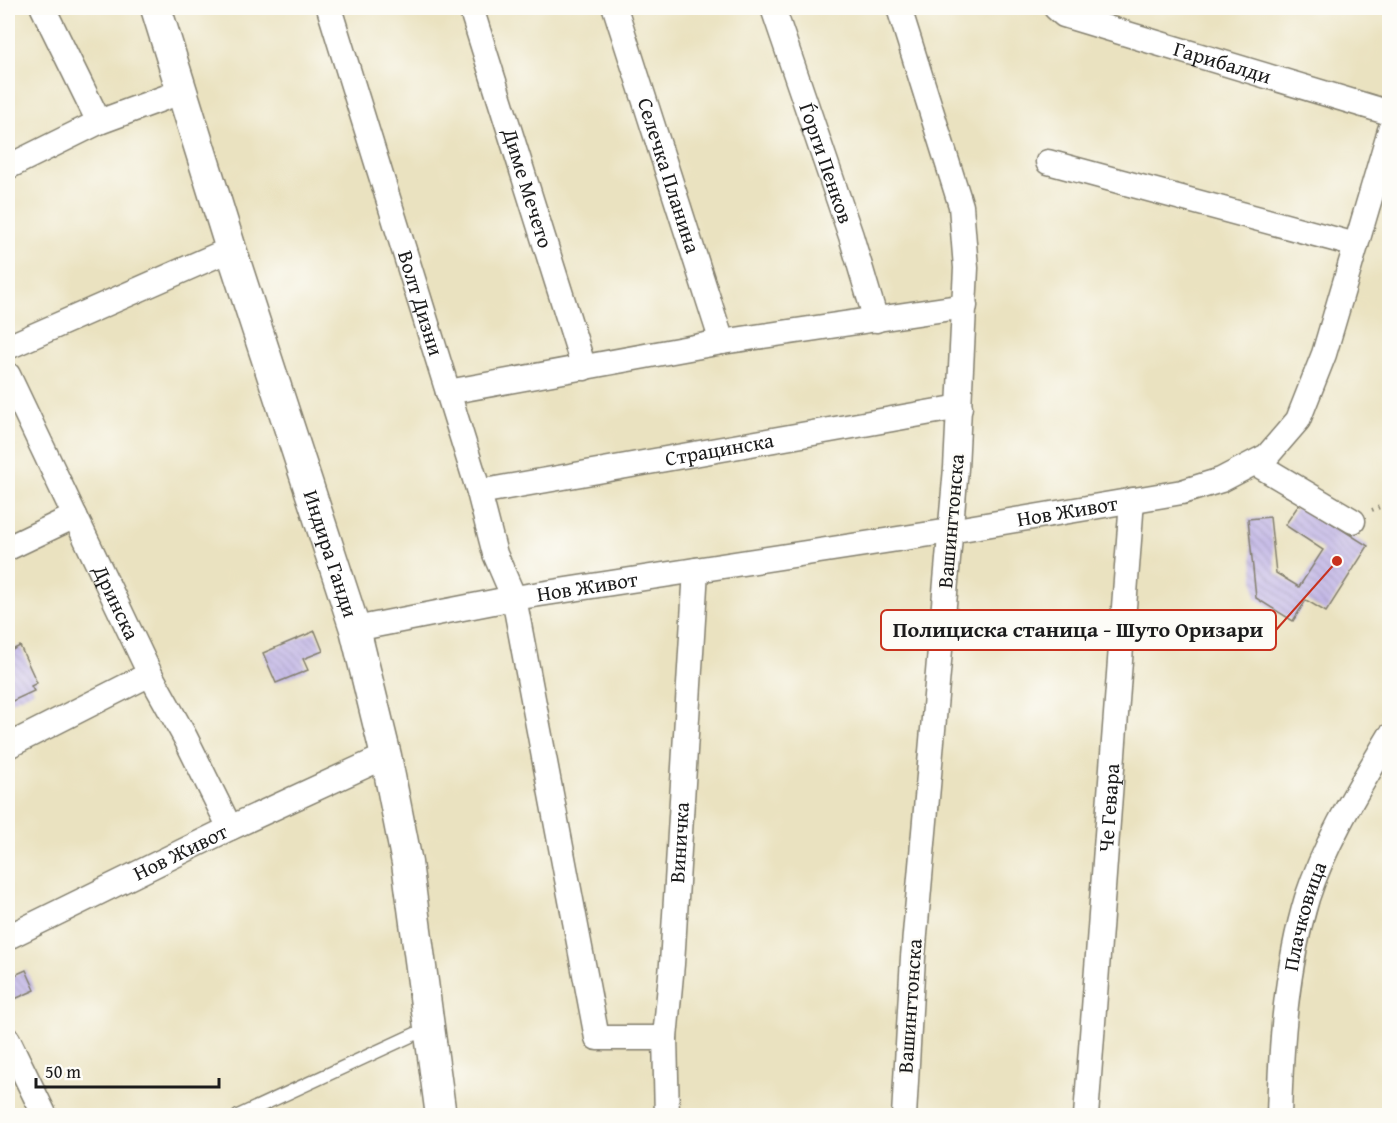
<svg xmlns="http://www.w3.org/2000/svg" width="1397" height="1123" font-family="'Gentium Book Plus',serif">
  <defs>
    <pattern id="building-back-hatch" width="6" height="6" patternUnits="userSpaceOnUse" patternTransform="scale(1.5)"><rect width="6" height="6" fill="#c1b5e5"/><path d="M-1 5l2 2M0 0l6 6M5-1l2 2" fill="none" stroke="#a59bc4"/></pattern>
  </defs>
  <rect width="100%" height="100%" fill="#fdfcf7"/>
  <filter id="ink" filterUnits="userSpaceOnUse"><feTurbulence type="fractalNoise" baseFrequency=".0167" numOctaves="2"/><feDisplacementMap in="SourceGraphic" scale="12" xChannelSelector="R" yChannelSelector="G"/><feConvolveMatrix kernelMatrix="1 2 1 2 8 2 1 2 1" color-interpolation-filters="sRGB"/></filter>
  <filter id="wash" filterUnits="userSpaceOnUse"><feTurbulence type="fractalNoise" baseFrequency=".008" numOctaves="4" result="noise"/><feDisplacementMap in="SourceGraphic" scale="24" xChannelSelector="R" yChannelSelector="G"/><feGaussianBlur stdDeviation="1.35" result="paint"/><feColorMatrix in="noise" values="0 0 0 0 0 0 0 0 0 0 0 0 0 0 0 0 0 1.4 0 .05"/><feComposite in="paint" operator="in"/></filter>
  <g filter="url(#wash)">
    <rect width="100%" height="100%" fill="#eae2c0"/>
    <g id="blocks">
      <path fill="url(#building-back-hatch)" d="M 1300,503 L 1368,546 L 1326,612 L 1306,600 L 1293,621 L 1256,598 L 1248,519 L 1270,517 L 1276,573 L 1299,587 L 1323,550 L 1285,525 Z
        M 315,631 L 323,651 L 303,659 L 308,670 L 276,683 L 263,653 Z
        M 20,646 L 37,683 L 31,686 L 34,691 L 8,703 L 8,652 Z
        M 26,970 L 35,990 L 8,1002 L 8,978 Z"/>
    </g>
  </g>
  <g filter="url(#ink)">
    <use href="#blocks" fill-opacity="0" stroke="#837f6e" stroke-width="1.5"/>
    <g fill="none" stroke-linecap="round" stroke-linejoin="round">
      <g stroke="#837f6e" stroke-width="15">
        <path id="service" d="M 238,1116 L 428,1028"/>
      </g>
      <g stroke="#837f6e" stroke-width="27">
        <g id="minor">
          <path d="M 43,8 L 99,122"/>
          <path id="s1" d="M 329,8 L 479,492 L 495,554 L 514,598 L 597,1038 L 665,1038"/>
          <path id="s2" d="M 471,8 L 584,368"/>
          <path id="s3" d="M 615,8 L 722,342"/>
          <path id="s4" d="M 773,8 L 851,236 L 876,320"/>
          <path d="M 899,8 L 961,206 L 966,268 L 956,468 L 913,957 L 904,1116"/>
          <path id="s5" d="M 1056,8 L 1064,15 L 1390,113"/>
          <path d="M 1048,162 L 1356,245"/>
          <path d="M 8,167 L 99,122 L 183,91"/>
          <path d="M 8,347 L 231,249"/>
          <path id="s6" d="M 8,375 L 150,674 L 185,737 L 230,828"/>
          <path d="M 448,392 L 722,342 L 965,306"/>
          <path d="M 1255,463 L 1353,521"/>
          <path id="s7" d="M 479,492 L 960,407"/>
          <path d="M 8,548 L 75,516"/>
          <path id="s8" d="M 355,629 L 514,598 L 950,531 L 1182,492 L 1221,480 L 1267,456 L 1298,420 L 1324,354 L 1390,130"/>
          <path d="M 8,746 L 150,674"/>
          <path id="s9" d="M 8,937 L 230,828 L 386,756"/>
          <path d="M 8,1040 L 45,1116"/>
          <path id="s10" d="M 667,1116 L 665,1038 L 672,964 L 696,570"/>
          <path id="s11" d="M 1086,1116 L 1132,500"/>
          <path id="s12" d="M 1279,1116 C 1281,1043 1286,968 1307,898 C 1326,840 1359,788 1390,736"/>
        </g>
      </g>
      <g stroke="#837f6e" stroke-width="33">
        <g id="tertiary">
          <path id="s13" d="M 156,8 L 231,249 L 355,629 L 386,756 L 407,863 L 441,1116"/>
        </g>
      </g>
      <path stroke="#837f6e" stroke-width="4" stroke-dasharray="1.5 4.5" stroke-linecap="butt" d="M 1372,510 L 1390,503"/>
      <use href="#service" stroke="#fff" stroke-width="12"/>
      <use href="#minor" stroke="#fff" stroke-width="24"/>
      <use href="#tertiary" stroke="#fff" stroke-width="30"/>
    </g>
  </g>
  <g text-anchor="middle" stroke-width="5" stroke-linejoin="round" paint-order="stroke">
    <g font-size="21" fill="#1c1c1c" stroke="#fdfcf7">
      <text dy="7" stroke="none"><textPath href="#s5" startOffset="176">Гарибалди</textPath></text>
      <text dy="7" stroke="none"><textPath href="#s4" startOffset="164">Ѓорги Пенков</textPath></text>
      <text dy="7" stroke="none"><textPath href="#s3" startOffset="176">Селечка Планина</textPath></text>
      <text dy="7" stroke="none"><textPath href="#s2" startOffset="189">Диме Мечето</textPath></text>
      <text dy="7" stroke="none"><textPath href="#s1" startOffset="309">Волт Дизни</textPath></text>
      <text dy="7" stroke="none"><textPath href="#s7" startOffset="244">Страцинска</textPath></text>
      <text dy="7" stroke="none"><textPath href="#s8" startOffset="722">Нов Живот</textPath></text>
      <text transform="translate(951 521) rotate(-85)" y="7">Вашингтонска</text>
      <text dy="7" stroke="none"><textPath href="#s13" startOffset="573">Индира Ганди</textPath></text>
      <text dy="7" stroke="none"><textPath href="#s8" startOffset="236">Нов Живот</textPath></text>
      <text dy="7" stroke="none"><textPath href="#s6" startOffset="252">Дринска</textPath></text>
      <text dy="7" stroke="none"><textPath href="#s11" startOffset="309">Че Гевара</textPath></text>
      <text dy="7" stroke="none"><textPath href="#s10" startOffset="274">Виничка</textPath></text>
      <text dy="7" stroke="none"><textPath href="#s9" startOffset="192">Нов Живот</textPath></text>
      <text dy="7" stroke="none"><textPath href="#s12" startOffset="202">Плачковица</textPath></text>
      <text transform="translate(910 1006) rotate(-86)" y="7">Вашингтонска</text>
    </g>
  </g>
  <path fill="none" stroke="#c8321e" stroke-width="2" d="M1337 561L1276 630"/>
  <circle fill="#c8321e" stroke="#fdfcf7" stroke-width="2" cx="1337" cy="561" r="6"/>
  <rect fill="#fdfcf7" stroke="#c8321e" stroke-width="2" x="881" y="610" width="395" height="40" rx="6"/>
  <g font-size="22" text-anchor="middle" font-weight="bold" fill="#1c1c1c">
    <text x="1078" y="637">Полициска станица - Шуто Оризари</text>
  </g>
  <rect width="1397" height="1123" fill="none" stroke="#fdfcf7" stroke-width="30"/>
  <path d="M36 1078v9h183v-9" fill="none" stroke="#1c1c1c" stroke-width="3"/>
  <text x="45" y="1078" font-size="18" fill="#1c1c1c" stroke="#fdfcf7" stroke-width="4.5" paint-order="stroke">50 m</text>
</svg>
